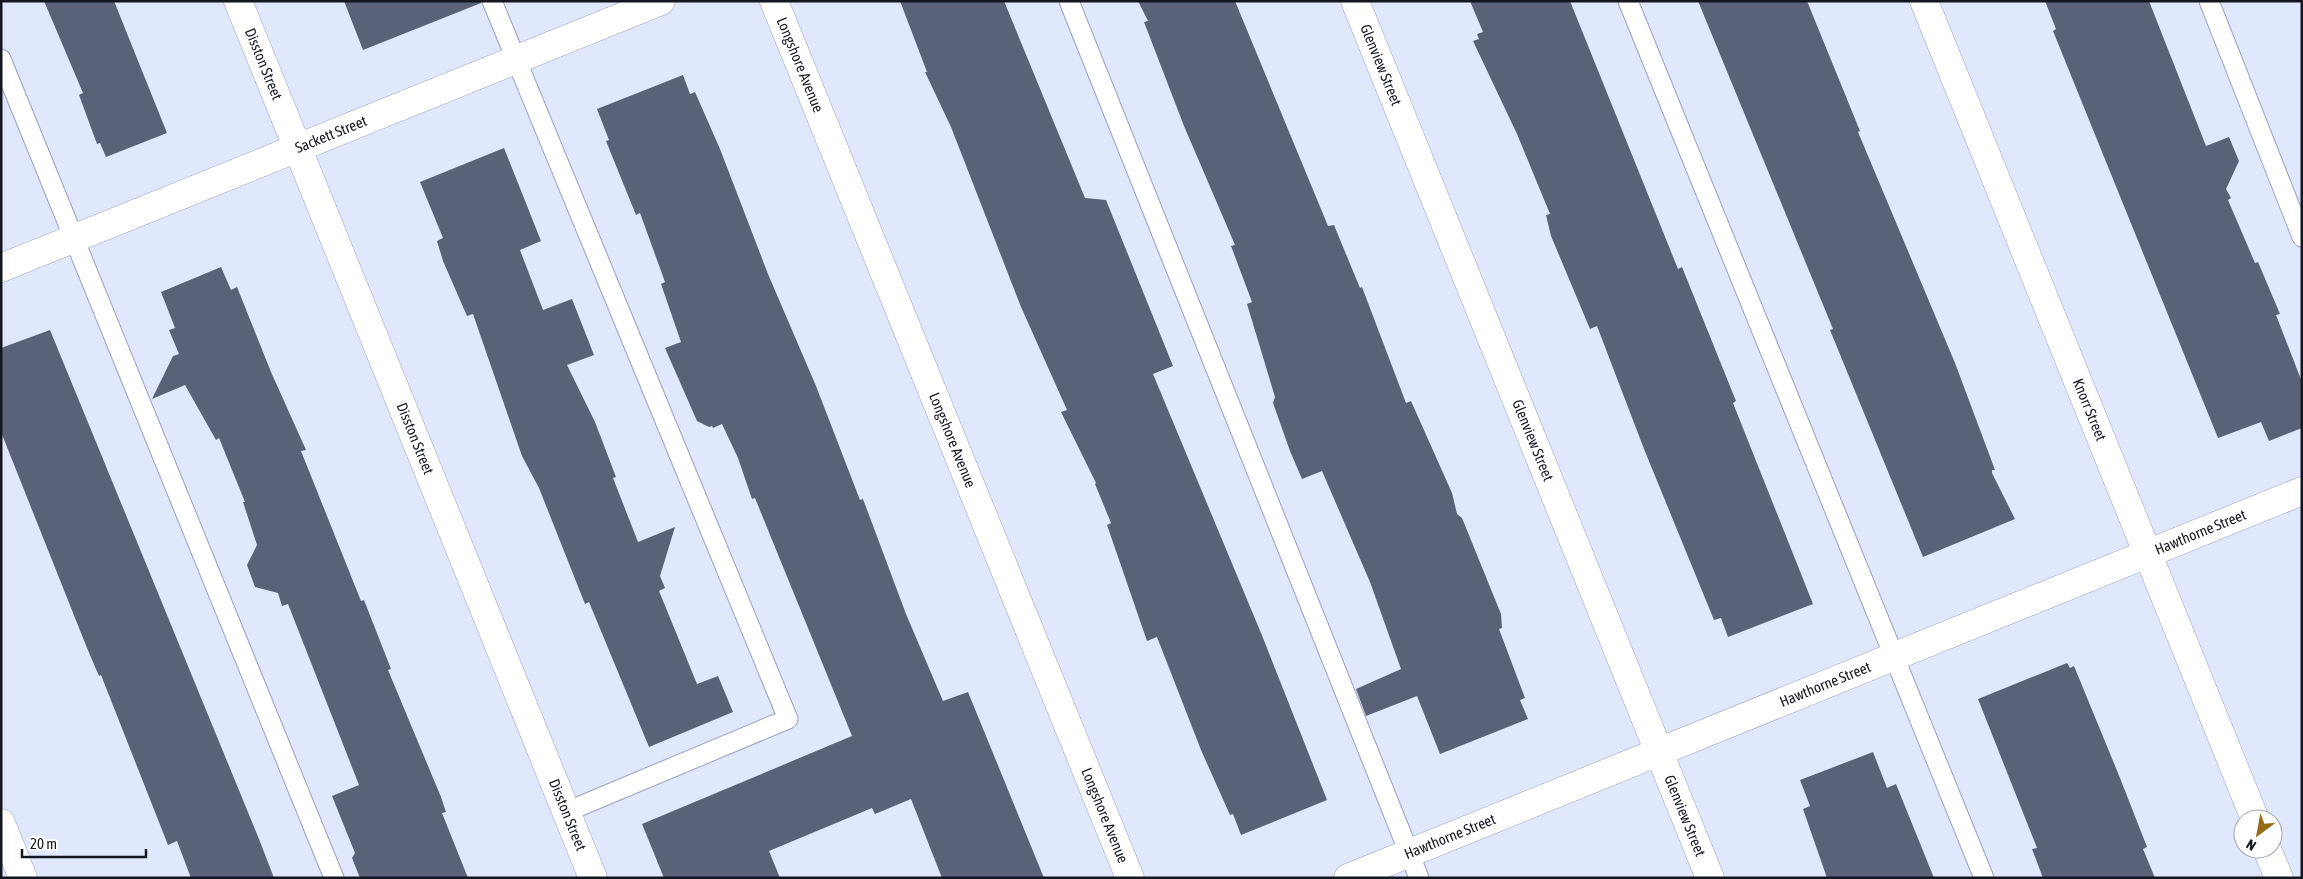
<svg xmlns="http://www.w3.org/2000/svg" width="2303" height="879" font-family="'Asap Condensed',sans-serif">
  <rect width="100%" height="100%" fill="#e0e8fe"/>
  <path fill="#596279" d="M 44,1 L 114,1 L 167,133 L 106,157 L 100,143 L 97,144 L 79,95 L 83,93 Z
    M 344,1 L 481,1 L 481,3 L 363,50 Z
    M 900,1 L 1004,1 L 1085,198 L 1106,200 L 1173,366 L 1153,374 L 1261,633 L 1327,800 L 1241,835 L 1233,814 L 1230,815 L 1201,750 L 1157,637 L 1147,641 L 1107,525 L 1111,523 L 1095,484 L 1096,483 L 1061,412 L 1067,410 L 1021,307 L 951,127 L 925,72 L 927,72 Z
    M 1138,1 L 1235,1 L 1328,226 L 1334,225 L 1360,288 L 1362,287 L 1406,403 L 1411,401 L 1452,493 L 1457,514 L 1462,518 L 1501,614 L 1502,628 L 1499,629 L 1525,698 L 1520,700 L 1528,719 L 1440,754 L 1417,696 L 1366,716 L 1356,689 L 1401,669 L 1370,582 L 1322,471 L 1302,479 L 1290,451 L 1273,403 L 1275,397 L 1247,304 L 1252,302 L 1231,246 L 1235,245 L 1184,126 L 1144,22 L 1148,21 Z
    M 1470,1 L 1570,1 L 1678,269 L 1682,267 L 1736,401 L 1733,403 L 1813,604 L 1728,637 L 1721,618 L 1714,620 L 1644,449 L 1597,326 L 1590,329 L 1551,236 L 1546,215 L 1550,214 L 1517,134 L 1473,41 L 1479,39 L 1477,34 L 1483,32 Z
    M 1698,1 L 1807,1 L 1860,131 L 1858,132 L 1955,363 L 1995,470 L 1992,470 L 1992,473 L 2015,519 L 1923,557 L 1830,330 L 1833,329 Z
    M 2045,1 L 2149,1 L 2206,146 L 2229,137 L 2239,161 L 2226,189 L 2231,198 L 2228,200 L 2255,263 L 2258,262 L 2280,314 L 2276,315 L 2302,382 L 2302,428 L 2269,441 L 2261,422 L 2218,438 L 2053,31 L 2056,29 Z
    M 683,75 L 690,94 L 695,92 L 720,149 L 768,274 L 816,386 L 860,500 L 863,499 L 906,614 L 943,701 L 968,692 L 1044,878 L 942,878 L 911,799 L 875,814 L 872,808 L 769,851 L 780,878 L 664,878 L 642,824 L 852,736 L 755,498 L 752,499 L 738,458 L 722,424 L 713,428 L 712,426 L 709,427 L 697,421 L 665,348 L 681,342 L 661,284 L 665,282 L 640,213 L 636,215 L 606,141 L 609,140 L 597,109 Z
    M 504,148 L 541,241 L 520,250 L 543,310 L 572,299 L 594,355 L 567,365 L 595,422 L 616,477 L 613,478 L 638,542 L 675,527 L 660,576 L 665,588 L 659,591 L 697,684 L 718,676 L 733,712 L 649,747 L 589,602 L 585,604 L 539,488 L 522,456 L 473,314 L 467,316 L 443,261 L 437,241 L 443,238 L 420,182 Z
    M 221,267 L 231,290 L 237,287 L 271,372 L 306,450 L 301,451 L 361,601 L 364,600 L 391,669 L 388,670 L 441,797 L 446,812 L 442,813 L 468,878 L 360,878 L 352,858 L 355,853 L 332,796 L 359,785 L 288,604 L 282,606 L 278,593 L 255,587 L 247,565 L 257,545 L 243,502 L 245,502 L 219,438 L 216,440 L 185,385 L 152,399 L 173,356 L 179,354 L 169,330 L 175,328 L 161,292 Z
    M 50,330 L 259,839 L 274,878 L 191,878 L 177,841 L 168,845 L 101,675 L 99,676 L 87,648 L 1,432 L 1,348 Z
    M 2067,663 L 2070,668 L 2074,666 L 2120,778 L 2147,847 L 2143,849 L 2155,878 L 2043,878 L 2032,849 L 2037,848 L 1978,699 Z
    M 1873,752 L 1887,788 L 1896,784 L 1934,878 L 1827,878 L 1803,809 L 1810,806 L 1800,780 Z"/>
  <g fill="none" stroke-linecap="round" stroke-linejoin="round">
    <g stroke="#98a1bb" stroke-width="21">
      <path id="lane" d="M 492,1 L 788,719 L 566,812
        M 1069,1 L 1419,878
        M 1628,1 L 1984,878
        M 2209,1 L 2302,237
        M 1,59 L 334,878"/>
    </g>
    <g stroke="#98a1bb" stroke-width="29">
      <g id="street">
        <path id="s1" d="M 238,1 L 593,878"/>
        <path id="s2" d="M 774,1 L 1130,878"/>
        <path id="s3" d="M 1355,1 L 1710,878"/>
        <path id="s4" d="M 1924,1 L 2255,819"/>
        <path id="s5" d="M 1,268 L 661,1"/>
        <path d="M 2267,849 L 2279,878"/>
        <path id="s6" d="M 1348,878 L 2302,491"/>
      </g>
    </g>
    <g stroke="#98a1bb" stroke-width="29">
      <path id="secondary" d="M 1,823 L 23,878"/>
    </g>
    <use href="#lane" stroke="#fff" stroke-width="19"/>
    <use href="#street" stroke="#fff" stroke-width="28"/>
    <use href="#secondary" stroke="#fff" stroke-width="28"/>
  </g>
  <g text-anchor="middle" stroke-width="5" stroke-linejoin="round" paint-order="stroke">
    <g font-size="15" fill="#131720" stroke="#fff">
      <text dy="5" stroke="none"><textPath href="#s1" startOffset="68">Disston Street</textPath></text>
      <text dy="5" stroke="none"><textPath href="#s2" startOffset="69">Longshore Avenue</textPath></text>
      <text dy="5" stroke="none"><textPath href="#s3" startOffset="69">Glenview Street</textPath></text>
      <text dy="5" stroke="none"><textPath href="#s5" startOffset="356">Sackett Street</textPath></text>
      <text dy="5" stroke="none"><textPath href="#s4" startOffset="441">Knorr Street</textPath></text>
      <text dy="5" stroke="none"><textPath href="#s3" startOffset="474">Glenview Street</textPath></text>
      <text dy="5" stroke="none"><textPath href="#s1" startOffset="472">Disston Street</textPath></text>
      <text dy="5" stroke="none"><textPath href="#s2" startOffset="474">Longshore Avenue</textPath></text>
      <text dy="5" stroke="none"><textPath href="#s6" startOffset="920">Hawthorne Street</textPath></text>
      <text dy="5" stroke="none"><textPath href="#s6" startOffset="515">Hawthorne Street</textPath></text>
      <text dy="5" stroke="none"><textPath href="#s1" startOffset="878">Disston Street</textPath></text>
      <text dy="5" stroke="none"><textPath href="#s2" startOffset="879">Longshore Avenue</textPath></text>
      <text dy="5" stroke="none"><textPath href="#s3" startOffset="879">Glenview Street</textPath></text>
      <text dy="5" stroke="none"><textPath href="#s6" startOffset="110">Hawthorne Street</textPath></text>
    </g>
  </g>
  <rect width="2303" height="879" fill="none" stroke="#131720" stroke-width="5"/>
  <g transform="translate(2258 834) rotate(212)"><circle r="24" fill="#ffffff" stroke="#a1a2a6"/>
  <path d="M0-4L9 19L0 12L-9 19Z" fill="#966a17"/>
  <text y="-8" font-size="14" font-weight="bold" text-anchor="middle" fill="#131720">N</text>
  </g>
  <path d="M22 849v8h124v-8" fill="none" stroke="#131720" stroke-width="2.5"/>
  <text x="30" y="849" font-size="15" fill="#131720" stroke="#ffffff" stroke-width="4" paint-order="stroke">20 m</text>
</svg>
